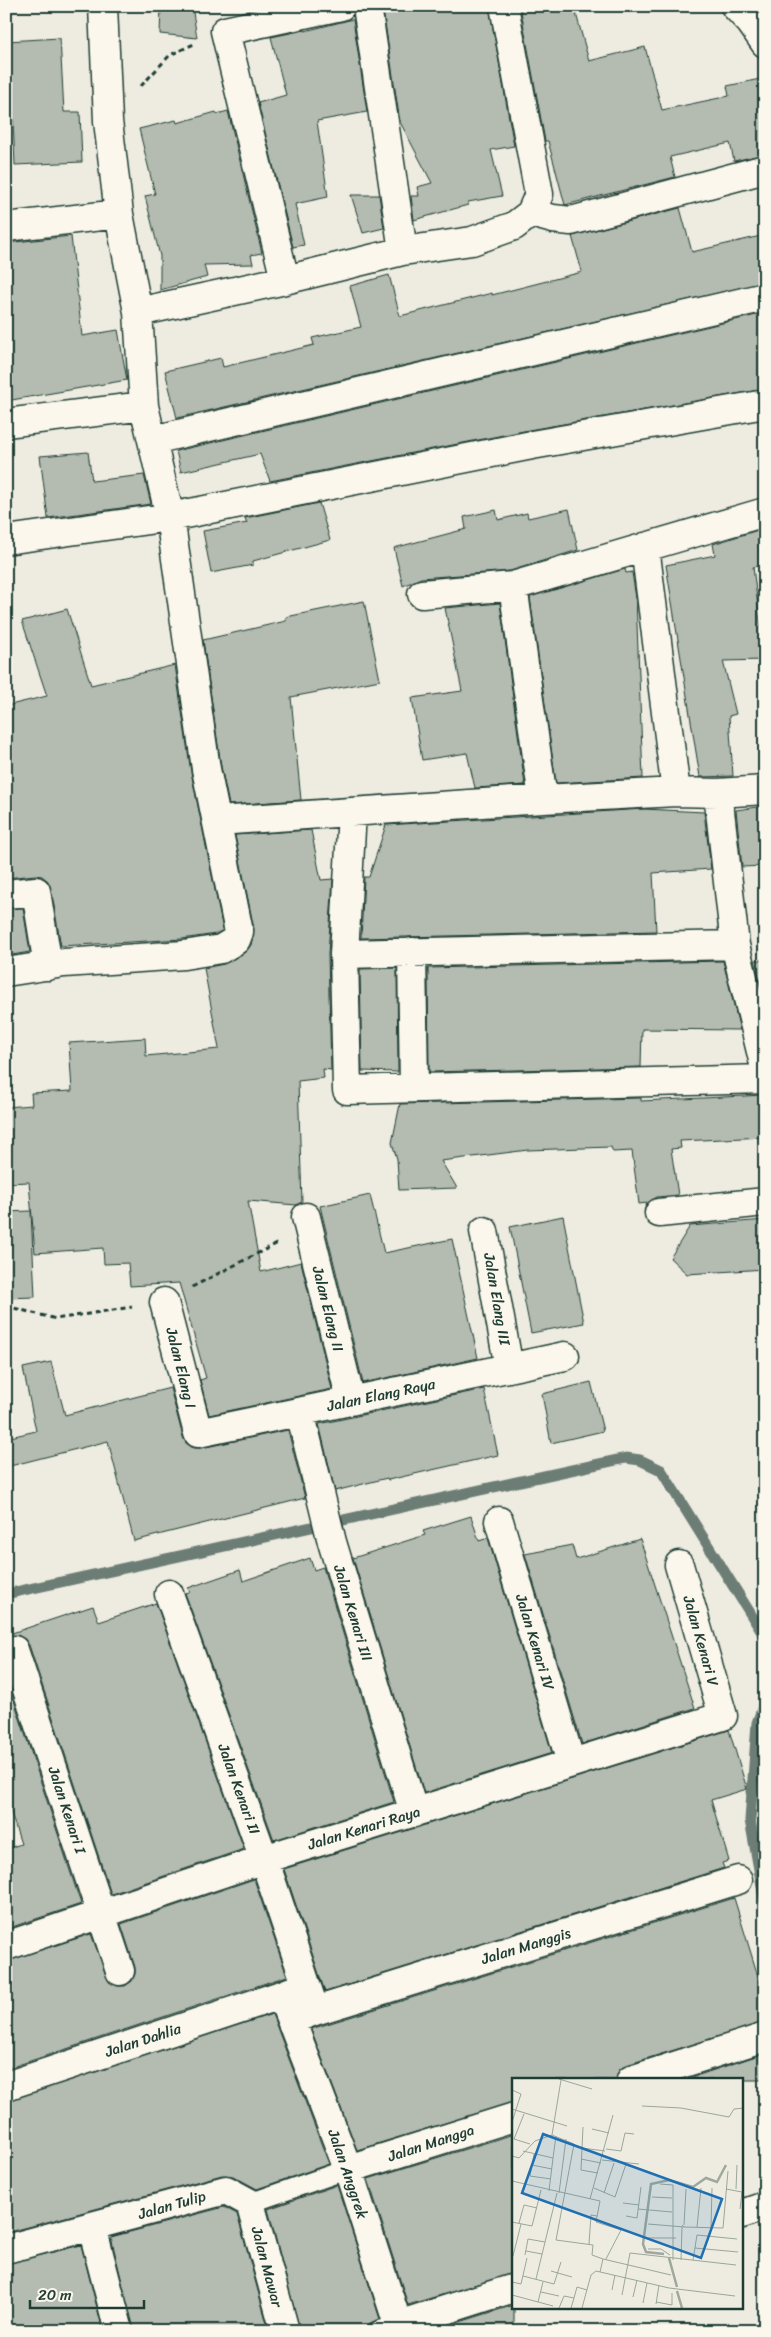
<svg xmlns="http://www.w3.org/2000/svg" width="771" height="2337" font-family="Sriracha,sans-serif">
  <rect width="100%" height="100%" fill="#eeece1"/>
  <filter id="ink" filterUnits="userSpaceOnUse"><feTurbulence type="fractalNoise" baseFrequency=".02" numOctaves="2"/><feDisplacementMap in="SourceGraphic" scale="10" xChannelSelector="R" yChannelSelector="G"/><feConvolveMatrix kernelMatrix="1 2 1 2 8 2 1 2 1" color-interpolation-filters="sRGB"/></filter>
  <g filter="url(#ink)">
    <g fill="none" stroke-linecap="round" stroke-linejoin="round">
      <path stroke="#6c7d74" stroke-width="11" d="M 6,1594 L 626,1458 L 640,1460 L 661,1470 L 765,1637
        M 765,1701 L 757,1723 L 750,1820 L 765,1902"/>
    </g>
    <path fill="#b4bbb0" stroke="#1f3d34" d="M 161,6 L 192,6 L 197,38 L 160,34 Z
      M 399,6 L 489,6 L 514,146 L 491,150 L 502,196 L 468,202 L 468,205 L 414,220 L 411,196 L 419,196 L 417,187 L 432,183 L 400,122 L 383,10 Z
      M 520,6 L 574,6 L 589,61 L 645,47 L 662,110 L 729,96 L 727,86 L 760,79 L 765,100 L 765,154 L 734,161 L 730,143 L 670,157 L 675,177 L 565,205 L 548,141 L 545,141 Z
      M 353,19 L 367,112 L 317,121 L 328,197 L 295,204 L 304,245 L 293,247 L 258,103 L 286,95 L 271,37 L 305,30 L 305,31 Z
      M 60,38 L 64,112 L 80,112 L 82,162 L 15,165 L 12,98 L 6,99 L 6,41 Z
      M 228,111 L 262,253 L 251,255 L 253,264 L 204,265 L 207,277 L 160,290 L 160,256 L 145,196 L 155,194 L 139,129 L 176,120 L 177,123 L 216,112 L 217,114 Z
      M 351,195 L 379,195 L 384,228 L 363,233 Z
      M 680,208 L 692,252 L 765,235 L 765,282 L 177,418 L 165,371 L 221,358 L 223,367 L 314,345 L 312,338 L 361,327 L 350,286 L 389,275 L 400,316 L 492,293 L 492,295 L 582,272 L 572,236 Z
      M 71,236 L 82,336 L 118,330 L 127,380 L 6,401 L 6,243 Z
      M 765,313 L 765,389 L 529,430 L 270,481 L 260,454 L 181,472 L 176,451 Z
      M 88,452 L 92,481 L 144,475 L 151,504 L 48,518 L 40,456 Z
      M 319,503 L 330,540 L 253,561 L 253,565 L 211,573 L 203,531 L 247,523 L 245,518 Z
      M 569,509 L 578,550 L 510,571 L 421,578 L 403,586 L 394,548 L 466,529 L 464,517 L 496,510 L 498,520 L 527,513 L 528,518 Z
      M 758,530 L 759,566 L 753,567 L 761,630 L 765,629 L 765,660 L 723,661 L 736,714 L 729,716 L 733,776 L 700,777 L 666,565 L 715,555 L 713,544 Z
      M 625,569 L 626,573 L 632,572 L 636,598 L 643,778 L 556,783 L 530,597 Z
      M 364,601 L 380,680 L 291,697 L 301,800 L 229,805 L 221,766 L 203,640 L 286,621 L 286,617 Z
      M 500,603 L 525,785 L 475,788 L 467,753 L 422,760 L 412,698 L 462,691 L 445,608 Z
      M 67,609 L 91,685 L 175,665 L 191,772 L 223,930 L 216,934 L 182,939 L 61,946 L 51,889 L 48,881 L 42,876 L 35,875 L 6,878 L 6,706 L 47,696 L 22,621 Z
      M 765,806 L 765,866 L 742,867 L 736,810 Z
      M 644,809 L 704,812 L 711,869 L 653,873 L 656,931 L 361,938 L 364,877 L 369,877 L 386,825 Z
      M 311,830 L 321,880 L 333,879 L 328,954 L 331,1070 L 323,1069 L 324,1078 L 298,1081 L 302,1202 L 296,1205 L 248,1201 L 261,1272 L 301,1262 L 332,1389 L 209,1415 L 200,1380 L 206,1378 L 179,1283 L 130,1286 L 128,1263 L 104,1264 L 103,1248 L 35,1253 L 29,1182 L 6,1183 L 6,1107 L 32,1105 L 31,1093 L 72,1091 L 69,1043 L 145,1038 L 146,1056 L 219,1049 L 204,968 L 224,964 L 244,953 L 251,945 L 254,929 L 235,835 Z
      M 23,908 L 30,952 L 6,956 L 6,909 Z
      M 755,960 L 765,960 L 765,1001 Z
      M 723,961 L 740,1030 L 642,1029 L 641,1067 L 429,1072 L 428,968 Z
      M 397,968 L 398,1072 L 362,1071 L 360,969 Z
      M 765,1095 L 765,1137 L 680,1141 L 681,1148 L 671,1149 L 678,1195 L 657,1197 L 648,1203 L 639,1204 L 632,1151 L 613,1152 L 611,1147 L 528,1150 L 441,1161 L 457,1188 L 399,1190 L 397,1159 L 392,1143 L 400,1104 L 641,1098 L 641,1101 Z
      M 370,1195 L 384,1253 L 452,1239 L 478,1358 L 363,1383 L 320,1206 Z
      M 31,1211 L 35,1297 L 6,1298 L 6,1212 Z
      M 563,1216 L 584,1323 L 531,1333 L 510,1227 Z
      M 765,1220 L 765,1269 L 687,1274 L 670,1258 L 690,1226 Z
      M 51,1362 L 65,1415 L 170,1388 L 183,1437 L 186,1443 L 193,1448 L 201,1448 L 288,1430 L 305,1498 L 134,1541 L 108,1441 L 6,1467 L 6,1438 L 36,1431 L 23,1368 Z
      M 591,1382 L 603,1431 L 551,1443 L 542,1394 Z
      M 484,1389 L 498,1455 L 388,1480 L 387,1478 L 335,1491 L 319,1424 Z
      M 471,1516 L 479,1541 L 488,1538 L 552,1753 L 424,1793 L 353,1558 L 425,1535 L 423,1531 Z
      M 640,1539 L 695,1708 L 582,1744 L 525,1554 L 572,1545 L 576,1559 Z
      M 310,1558 L 314,1570 L 323,1567 L 394,1802 L 274,1840 L 185,1593 L 190,1592 L 188,1588 L 240,1570 L 243,1581 Z
      M 156,1603 L 244,1849 L 111,1894 L 29,1645 L 25,1639 L 18,1635 L 6,1637 L 6,1635 L 93,1606 L 99,1622 Z
      M 6,1676 L 81,1904 L 6,1929 L 6,1849 L 21,1844 L 6,1798 Z
      M 729,1730 L 747,1789 L 711,1800 L 729,1861 L 722,1863 L 724,1868 L 325,1992 L 284,1869 Z
      M 254,1879 L 287,1976 L 6,2069 L 6,1961 L 91,1934 L 109,1982 L 117,1986 L 125,1986 L 132,1981 L 135,1974 L 135,1967 L 121,1924 Z
      M 734,1898 L 765,1999 L 765,2022 L 626,2065 L 619,2070 L 616,2080 L 514,2080 L 514,2102 L 357,2150 L 311,2029 Z
      M 272,2014 L 329,2164 L 257,2189 L 233,2176 L 222,2175 L 6,2233 L 6,2101 Z
      M 765,2053 L 765,2080 L 684,2080 Z
      M 514,2134 L 514,2273 L 408,2305 L 368,2179 Z
      M 337,2185 L 380,2319 L 370,2323 L 367,2331 L 300,2331 L 268,2209 Z
      M 224,2207 L 237,2214 L 269,2331 L 134,2331 L 111,2237 Z
      M 81,2245 L 103,2331 L 6,2331 L 6,2264 Z
      M 514,2305 L 514,2331 L 431,2331 Z"/>
    <g fill="none" stroke-linecap="round" stroke-linejoin="round">
      <g stroke="#1f3d34" stroke-width="22">
        <path id="service" d="M 250,2203 L 348,2169
          M 378,2331 L 398,2325"/>
      </g>
      <g stroke="#1f3d34" stroke-width="31">
        <path id="minor" d="M 367,6 L 403,251
          M 735,6 L 751,23 L 765,43
          M 531,213 L 553,219 L 571,221 L 765,169
          M 6,227 L 119,214
          M 285,280 L 225,31 L 341,6
          M 138,312 L 285,280 L 403,251 L 472,241 L 514,226 L 531,213 L 539,194 L 504,6
          M 6,423 L 144,406
          M 153,440 L 765,297
          M 6,540 L 170,517 L 532,445 L 765,404
          M 645,547 L 676,792
          M 422,594 L 513,586
          M 718,793 L 735,945 L 765,1068
          M 543,799 L 513,586 L 765,512
          M 352,812 L 344,954 L 347,1090 L 765,1079
          M 217,821 L 543,799 L 676,792 L 718,793 L 765,790
          M 6,894 L 36,891 L 48,966
          M 412,952 L 414,1088
          M 344,954 L 735,945
          M 6,972 L 64,963 L 184,955 L 221,949 L 236,940 L 239,932 L 206,769 L 170,517 L 144,406 L 138,312 L 119,214 L 108,121 L 103,6
          M 659,1213 L 765,1202
          M 306,1217 L 351,1401
          M 484,1231 L 509,1368
          M 164,1302 L 198,1433 L 565,1356
          M 300,1412 L 332,1542 L 414,1813
          M 499,1521 L 571,1763
          M 169,1594 L 264,1859 L 315,2011 L 291,2020 L 281,1995 L 305,1986
          M 14,1650 L 120,1971
          M 6,1946 L 264,1859 L 723,1716 L 679,1565
          M 315,2011 L 738,1880
          M 291,2020 L 348,2169 L 400,2331
          M 631,2080 L 765,2037
          M 6,2086 L 281,1995
          M 348,2169 L 514,2117
          M 742,2214 L 765,2206
          M 92,2227 L 119,2331
          M 6,2249 L 226,2190 L 250,2203 L 285,2331
          M 398,2325 L 514,2288"/>
      </g>
      <path stroke="#1f3d34" stroke-width="3" stroke-dasharray="5 4" stroke-linecap="butt" d="M 141,86 L 170,55 L 194,44
        M 192,1287 L 278,1243
        M 6,1306 L 56,1319 L 132,1307"/>
      <use href="#service" stroke="#fbf7ec" stroke-width="19"/>
      <use href="#minor" stroke="#fbf7ec" stroke-width="28"/>
    </g>
  </g>
  <g text-anchor="middle" stroke-width="4.5" stroke-linejoin="round" paint-order="stroke">
    <g font-size="15" fill="#1f3d34" stroke="#fbf7ec">
      <text transform="translate(497 1299) rotate(80)" y="5">Jalan Elang III</text>
      <text transform="translate(328 1309) rotate(76)" y="5">Jalan Elang II</text>
      <text transform="translate(181 1368) rotate(76)" y="5">Jalan Elang I</text>
      <text transform="translate(381 1395) rotate(-12)" y="5">Jalan Elang Raya</text>
      <text transform="translate(353 1613) rotate(73)" y="5">Jalan Kenari III</text>
      <text transform="translate(701 1641) rotate(74)" y="5">Jalan Kenari V</text>
      <text transform="translate(535 1642) rotate(73)" y="5">Jalan Kenari IV</text>
      <text transform="translate(239 1789) rotate(70)" y="5">Jalan Kenari II</text>
      <text transform="translate(67 1810) rotate(72)" y="5">Jalan Kenari I</text>
      <text transform="translate(364 1828) rotate(-17)" y="5">Jalan Kenari Raya</text>
      <text transform="translate(526 1946) rotate(-17)" y="5">Jalan Manggis</text>
      <text transform="translate(143 2040) rotate(-18)" y="5">Jalan Dahlia</text>
      <text transform="translate(431 2143) rotate(-18)" y="5">Jalan Mangga</text>
      <text transform="translate(348 2174) rotate(71)" y="5">Jalan Anggrek</text>
      <text transform="translate(172 2205) rotate(-16)" y="5">Jalan Tulip</text>
      <text transform="translate(267 2267) rotate(75)" y="5">Jalan Mawar</text>
    </g>
  </g>
  <g transform="translate(512 2078)">
    <rect width="231" height="231" fill="#eeece1"/>
    <path fill="none" stroke="#9fa89f" stroke-width="2.5" d="M 152,176 L 134,174 L 131,166 L 139,106 L 157,102 L 181,109 L 194,100 L 205,104 L 214,87M 157,180 L 165,209M 165,213 L 170,230"/>
    <path fill="none" stroke="#9ba69c" stroke-width="1" d="M 47,1 L 80,11M 0,12 L 9,16 L 0,44M 130,28 L 169,30 L 217,39 L 222,31 L 232,30M 0,31 L 55,48M 12,36 L 2,61 L 18,66M 71,49 L 69,92 L 86,95M 80,51 L 97,55M 40,57 L 62,66 L 44,162 L 81,167 L 80,177 L 91,181 L 88,194M 70,70 L 93,73M 94,71 L 109,73 L 113,55 L 122,56M 11,73 L 41,80 L 37,113M 22,76 L 18,98 L 39,101M 0,78 L 7,80 L 23,63 L 40,57 L 49,2M 41,80 L 44,58M 69,81 L 89,85M 90,82 L 127,86M 20,87 L 40,91M 0,103 L 88,123 L 84,144 L 109,152 L 94,181M 148,106 L 161,107 L 161,182M 82,110 L 103,119 L 114,86M 214,111 L 230,114 L 228,131M 224,111 L 225,87M 47,115 L 54,61M 92,115 L 102,85M 140,119 L 160,120M 78,121 L 101,37M 111,125 L 127,127M 126,131 L 160,134M 114,138 L 125,140 L 129,109M 0,144 L 20,148 L 29,112M 7,145 L 12,127 L 25,130M 136,146 L 172,149 L 170,147M 172,147 L 174,111M 172,149 L 211,150 L 216,93M 185,149 L 189,110M 199,149 L 200,110M 136,160 L 164,160M 77,166 L 79,137 L 85,138M 183,170 L 226,174M 136,171 L 149,171 L 158,177M 14,173 L 30,176M 13,177 L 16,161 L 33,164M 1,178 L 9,146M 91,181 L 159,197M 169,182 L 170,149M 181,182 L 185,157 L 225,161M 39,193 L 60,199M 11,198 L 42,206 L 49,184M 24,201 L 45,115M 0,204 L 9,206 L 15,180M 100,212 L 103,197M 29,214 L 47,218M 0,217 L 41,228M 110,217 L 118,175 L 224,187M 121,219 L 125,202M 62,220 L 65,209 L 75,212M 26,224 L 31,204M 144,224 L 160,227 L 160,215M 131,225 L 135,205M 144,226 L 147,207M 47,230 L 52,218 L 62,220 L 59,230M 70,230 L 79,197 L 84,193 L 157,210 L 223,218"/>
    <path fill="#1f6fb2" fill-opacity="0.15" stroke="#1f6fb2" stroke-width="2.5" d="M 31,56 L 210,121 L 189,180 L 10,115 Z"/>
    <rect width="231" height="231" fill="none" stroke="#1f3d34" stroke-width="2.5"/>
  </g>
  <rect width="771" height="2337" fill="none" stroke="#fbf7ec" stroke-width="25"/>
  <rect x="12" y="12" width="746" height="2312" fill="none" stroke="#1f3d34" stroke-width="2" filter="url(#ink)"/>
  <path d="M30 2300v8h114v-8" fill="none" stroke="#1f3d34" stroke-width="2.5"/>
  <text x="38" y="2300" font-size="15" fill="#1f3d34" stroke="#fbf7ec" stroke-width="4" paint-order="stroke">20 m</text>
</svg>
